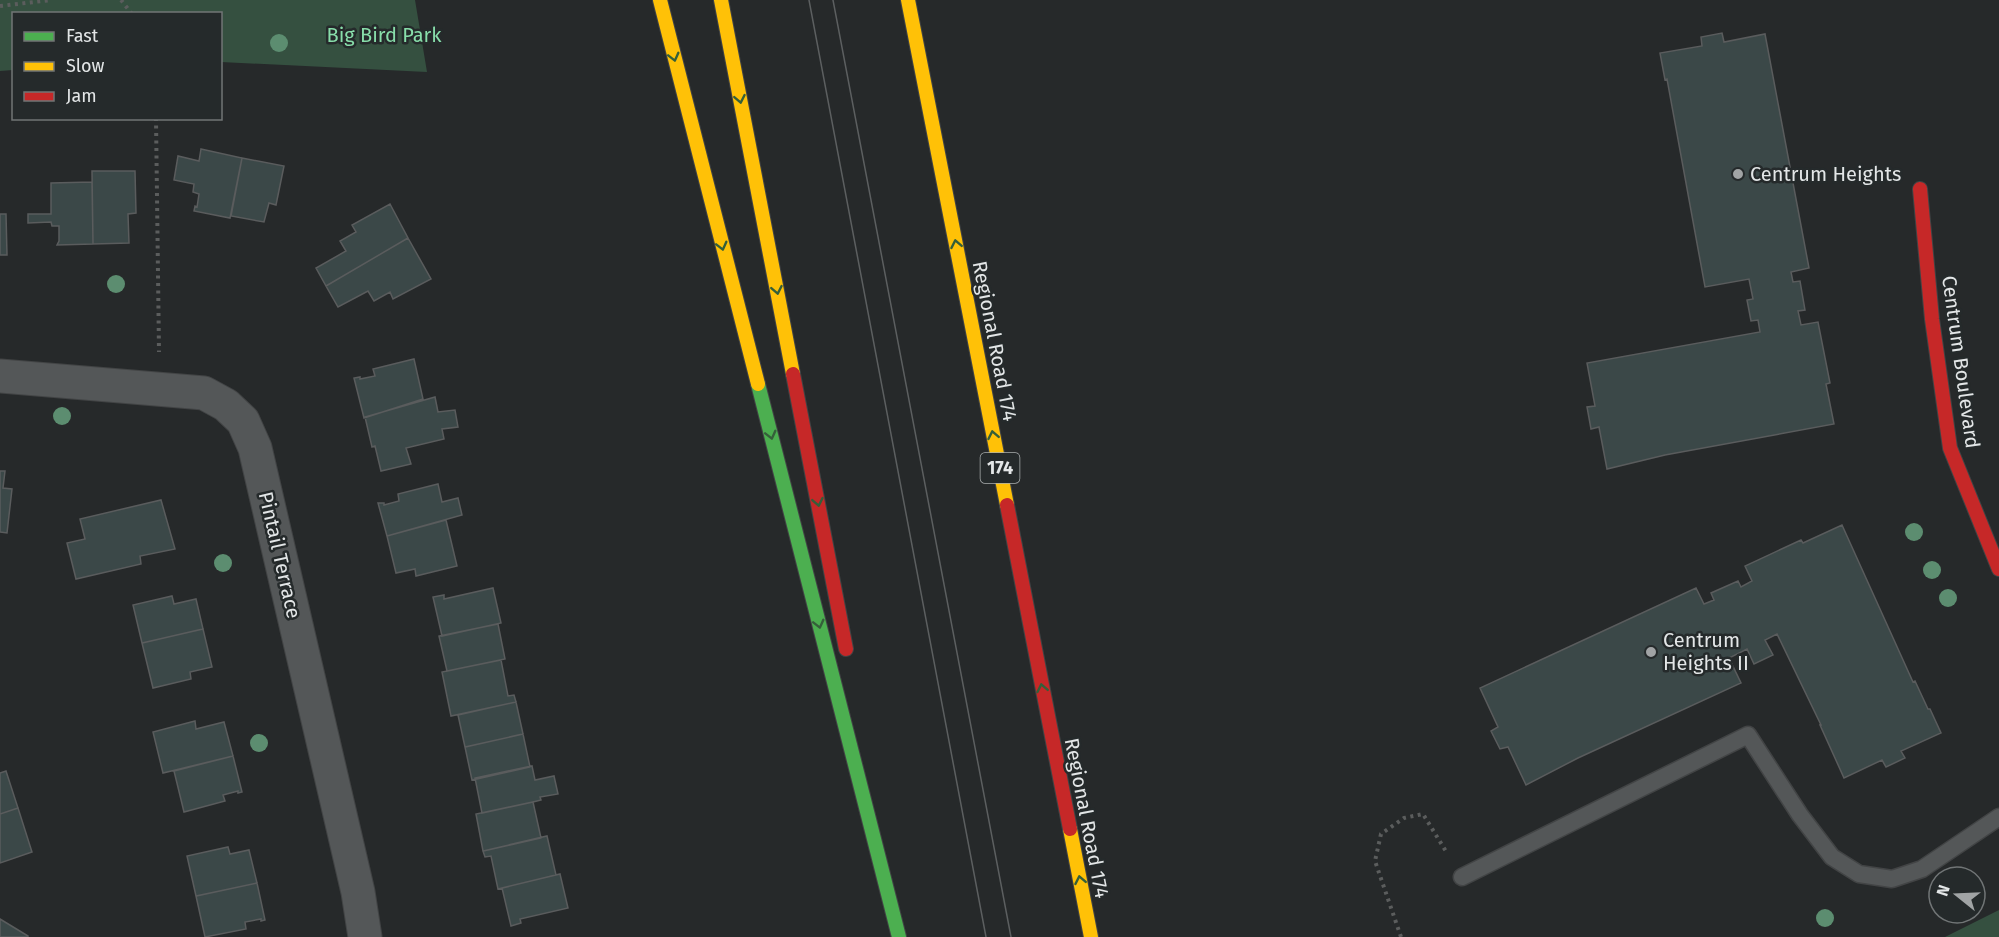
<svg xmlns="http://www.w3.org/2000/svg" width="1999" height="937" font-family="'Fira Sans',sans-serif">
  <rect width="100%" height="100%" fill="#26292a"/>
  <path fill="#355040" d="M 0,0 L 415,0 L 427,72 L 221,62 L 220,14 L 14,14 L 13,70 L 0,71 Z
    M 1999,910 L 1999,937 L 1945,937 Z"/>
  <path fill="#3b4848" stroke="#5a5c5d" stroke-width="1.5" d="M 1722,33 L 1724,42 L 1765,34 L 1809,268 L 1791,272 L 1793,282 L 1800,281 L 1805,310 L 1798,311 L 1801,325 L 1818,322 L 1830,383 L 1826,384 L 1834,424 L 1665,455 L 1607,469 L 1599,427 L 1591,429 L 1587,407 L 1595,406 L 1587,363 L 1760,332 L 1758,320 L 1751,321 L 1747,300 L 1753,299 L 1749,279 L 1705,287 L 1667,79 L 1665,80 L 1660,53 L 1702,46 L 1701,37 Z
    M 201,149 L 242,158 L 230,218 L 194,211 L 195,206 L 197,207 L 199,194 L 193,192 L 194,184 L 174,180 L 178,156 L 199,161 Z
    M 242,158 L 284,166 L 276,205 L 269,203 L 264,222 L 231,216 Z
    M 92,171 L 135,171 L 136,213 L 128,214 L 129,243 L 93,244 Z
    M 92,182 L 93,244 L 57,245 L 59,241 L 59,226 L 52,226 L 51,222 L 28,223 L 28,214 L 51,214 L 51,183 Z
    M 390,204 L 408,238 L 326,286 L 316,268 L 346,251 L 340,241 L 356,232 L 352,225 Z
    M 0,214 L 6,214 L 7,255 L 0,255 Z
    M 408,238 L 431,279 L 393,299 L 390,292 L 374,301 L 368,291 L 338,307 L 326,286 Z
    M 414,359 L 423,399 L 364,418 L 354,378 L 360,377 L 360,379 L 375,376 L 373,369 Z
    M 435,397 L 438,412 L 455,410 L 458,427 L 442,429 L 444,439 L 406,448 L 411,464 L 381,471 L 375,446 L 372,447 L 365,417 Z
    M 0,471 L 5,471 L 3,488 L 12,489 L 7,533 L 0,532 Z
    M 438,484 L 442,502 L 458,498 L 462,515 L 387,536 L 378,503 L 384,503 L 384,505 L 399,501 L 398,494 Z
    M 161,500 L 175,549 L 140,556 L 141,564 L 76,579 L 67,543 L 85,539 L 80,519 Z
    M 446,520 L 457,566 L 416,576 L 415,569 L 396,573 L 387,536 Z
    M 1842,525 L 1913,682 L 1915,681 L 1928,709 L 1930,709 L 1941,733 L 1901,751 L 1905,758 L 1886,767 L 1882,760 L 1844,778 L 1820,725 L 1821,725 L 1777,634 L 1765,640 L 1773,655 L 1754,664 L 1747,649 L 1729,658 L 1741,683 L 1578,758 L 1526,785 L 1508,747 L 1500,749 L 1491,731 L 1498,727 L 1480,688 L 1696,588 L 1704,604 L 1714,600 L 1711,593 L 1738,581 L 1741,587 L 1752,581 L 1745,566 L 1801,540 L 1803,543 Z
    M 493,588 L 501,623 L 442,636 L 433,597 L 444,595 L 444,599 Z
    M 172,596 L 174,604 L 196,599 L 203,629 L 142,643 L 133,605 Z
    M 498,624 L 505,659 L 447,671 L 439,636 Z
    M 203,629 L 212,667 L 190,672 L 191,679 L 153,688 L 142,643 Z
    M 501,660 L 508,696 L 514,695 L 516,702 L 451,716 L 442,672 Z
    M 516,702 L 523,734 L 465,747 L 458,715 Z
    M 195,721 L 196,729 L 224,722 L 233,756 L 163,773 L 153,732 Z
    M 523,734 L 530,767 L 472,780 L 465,747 Z
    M 233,756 L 242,792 L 238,793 L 238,791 L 223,795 L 225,801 L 184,812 L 174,771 Z
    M 532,766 L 535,780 L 554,776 L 558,794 L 540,797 L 541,800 L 533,802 L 482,813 L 475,778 Z
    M 6,771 L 18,808 L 0,814 L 0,773 Z
    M 533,802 L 541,838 L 483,851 L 476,814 Z
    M 18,808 L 32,852 L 0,863 L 0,814 Z
    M 547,836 L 556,875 L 498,889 L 491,856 L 485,857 L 483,851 Z
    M 228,847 L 230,854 L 249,850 L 257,883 L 196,896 L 187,856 Z
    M 560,874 L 568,908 L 520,919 L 521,923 L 511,926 L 502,888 Z
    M 257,883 L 265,920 L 261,921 L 261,919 L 245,922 L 246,929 L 205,937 L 196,896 Z
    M 0,919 L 28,936 L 28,937 L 0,937 Z"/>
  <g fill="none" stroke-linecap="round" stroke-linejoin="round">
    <g stroke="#424445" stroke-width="19">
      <path id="lane" d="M 1462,877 L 1748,735 L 1800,815 L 1832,857 L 1859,874 L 1892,879 L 1922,869 L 1999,817"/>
    </g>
    <g stroke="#424445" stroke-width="35">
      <path id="street" d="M 0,376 L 204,393 L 226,405 L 243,421 L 255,448 L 358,892 L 365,937"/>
    </g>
    <g stroke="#424445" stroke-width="16">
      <path id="fast" d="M 758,384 L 899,937"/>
    </g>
    <g stroke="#424445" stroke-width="16">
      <path id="slow" d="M 660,0 L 758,384
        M 721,0 L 793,374
        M 908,0 L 1007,505
        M 1070,829 L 1091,937"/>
    </g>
    <g stroke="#424445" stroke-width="16">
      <path id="jam" d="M 1920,189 L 1932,319 L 1950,448 L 1999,569
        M 793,374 L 846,649
        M 1007,505 L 1070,829"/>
    </g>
    <path stroke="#5b5d5d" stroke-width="4" stroke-dasharray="3 4.5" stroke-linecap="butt" d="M 121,0 L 132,14
      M 0,6 L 51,0
      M 156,118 L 159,352
      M 1401,937 L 1375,861 L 1381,834 L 1404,818 L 1423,814 L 1447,853"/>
    <use href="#lane" stroke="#545758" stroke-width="16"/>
    <use href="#street" stroke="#545758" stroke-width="33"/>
    <use href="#fast" stroke="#4caf50" stroke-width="14"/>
    <use href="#slow" stroke="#ffc107" stroke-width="14"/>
    <use href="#jam" stroke="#c62828" stroke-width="14"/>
    <path stroke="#5c5f60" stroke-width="1.5" d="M 809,0 L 986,937
      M 833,0 L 1011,937"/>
  </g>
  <g fill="#5c8d70">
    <circle cx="279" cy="43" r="9"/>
    <circle cx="116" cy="284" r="9"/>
    <circle cx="62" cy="416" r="9"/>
    <circle cx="1914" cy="532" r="9"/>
    <circle cx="223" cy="563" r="9"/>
    <circle cx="1932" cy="570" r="9"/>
    <circle cx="1948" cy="598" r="9"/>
    <circle cx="259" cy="743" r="9"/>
    <circle cx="1825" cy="918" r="9"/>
  </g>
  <defs><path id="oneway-chevron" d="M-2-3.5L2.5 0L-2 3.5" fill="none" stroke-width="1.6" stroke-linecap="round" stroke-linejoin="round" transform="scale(1.5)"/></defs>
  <g stroke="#355f3a">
    <use href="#oneway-chevron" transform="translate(674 57) rotate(76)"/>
    <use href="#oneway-chevron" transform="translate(740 99) rotate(79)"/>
    <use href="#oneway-chevron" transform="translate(956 244) rotate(-101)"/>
    <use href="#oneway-chevron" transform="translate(722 246) rotate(76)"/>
    <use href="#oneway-chevron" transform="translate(777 290) rotate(79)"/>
    <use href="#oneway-chevron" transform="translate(771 435) rotate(76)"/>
    <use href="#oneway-chevron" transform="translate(993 435) rotate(-101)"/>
    <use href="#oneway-chevron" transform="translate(818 502) rotate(79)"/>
    <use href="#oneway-chevron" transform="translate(819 624) rotate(76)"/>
    <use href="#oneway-chevron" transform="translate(1042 688) rotate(-101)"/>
    <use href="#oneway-chevron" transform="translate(1080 880) rotate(-101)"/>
  </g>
  <g fill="#a1a4a5" stroke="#252a2b" stroke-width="2">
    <circle cx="1738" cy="174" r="6"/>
    <circle cx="1651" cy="652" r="6"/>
  </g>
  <g text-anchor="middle" stroke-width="5" stroke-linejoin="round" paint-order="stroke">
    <rect fill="#252a2b" stroke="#aaaeaf" stroke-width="1.5" x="980.5" y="453" width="39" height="30" rx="4.5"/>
    <g font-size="18" font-weight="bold" fill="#e3e6e7">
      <text x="1000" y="474">174</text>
    </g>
    <g font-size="20" fill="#88deaa" stroke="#252a2b">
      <text x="384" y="42">Big Bird Park</text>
    </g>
    <g font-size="20" fill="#e3e6e7" stroke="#252a2b" text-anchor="start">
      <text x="1750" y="181">Centrum Heights</text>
      <text x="1663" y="647">Centrum<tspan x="1663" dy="23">Heights II</tspan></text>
    </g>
    <g font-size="20" fill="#e3e6e7" stroke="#252a2b">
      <text transform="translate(995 341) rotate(79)" y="7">Regional Road 174</text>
      <text transform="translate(1961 362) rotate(82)" y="7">Centrum Boulevard</text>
      <text transform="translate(280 555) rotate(77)" y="7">Pintail Terrace</text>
      <text transform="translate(1087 818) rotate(79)" y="7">Regional Road 174</text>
    </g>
  </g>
  <rect x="12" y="12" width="210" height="108" fill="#252a2b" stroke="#717576" stroke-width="1.5"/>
  <rect x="24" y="32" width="30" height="9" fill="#4caf50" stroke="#717576" stroke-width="1.5"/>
  <text x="66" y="42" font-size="18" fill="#e3e6e7">Fast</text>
  <rect x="24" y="62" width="30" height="9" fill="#ffc107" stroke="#717576" stroke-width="1.5"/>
  <text x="66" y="72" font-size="18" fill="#e3e6e7">Slow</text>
  <rect x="24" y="92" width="30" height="9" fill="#c62828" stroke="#717576" stroke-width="1.5"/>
  <text x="66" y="102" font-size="18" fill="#e3e6e7">Jam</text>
  <g transform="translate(1957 895) rotate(288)"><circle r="28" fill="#252a2b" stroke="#717576" stroke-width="1.5"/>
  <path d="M0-4.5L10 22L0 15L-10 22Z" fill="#a1a4a5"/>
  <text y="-9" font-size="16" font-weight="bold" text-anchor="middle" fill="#e3e6e7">N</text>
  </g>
</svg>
